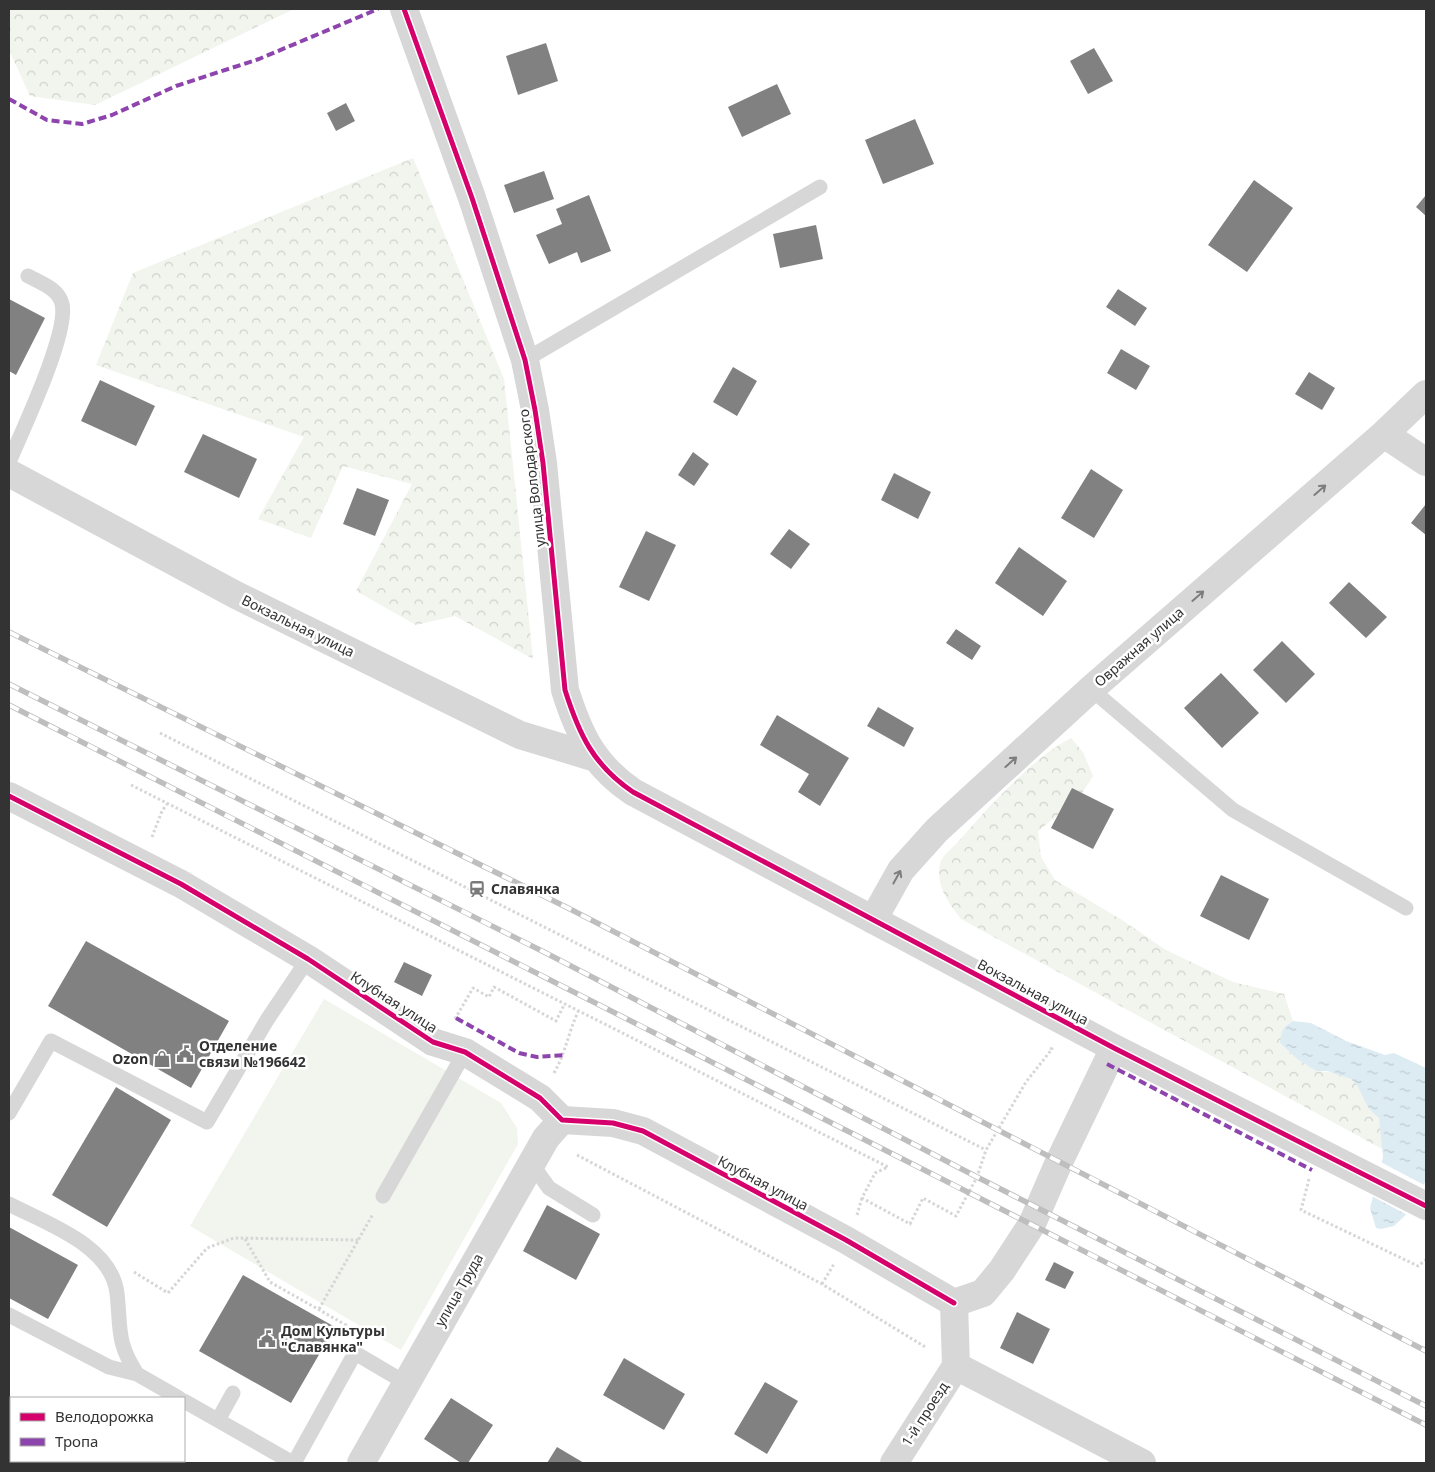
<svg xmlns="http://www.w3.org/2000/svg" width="1435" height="1472" font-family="'Noto Sans',sans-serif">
  <defs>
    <pattern id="forest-crowns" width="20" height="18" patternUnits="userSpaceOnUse" patternTransform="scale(1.25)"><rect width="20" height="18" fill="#f1f5ed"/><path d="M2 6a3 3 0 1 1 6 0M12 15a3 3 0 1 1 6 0" fill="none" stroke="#cfd2cc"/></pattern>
    <pattern id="water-ripples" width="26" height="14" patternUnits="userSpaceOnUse" patternTransform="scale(1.25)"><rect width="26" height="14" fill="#ddebf3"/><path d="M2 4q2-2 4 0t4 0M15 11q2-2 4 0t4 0" fill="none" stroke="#becad1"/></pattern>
  </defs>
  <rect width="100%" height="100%" fill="#fff"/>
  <path fill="url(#forest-crowns)" d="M 9,9 L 294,9 L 95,105 L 30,96 L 9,50 Z
    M 413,158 L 504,379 L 533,659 L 455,616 L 416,625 L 356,591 L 412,484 L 343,466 L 311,538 L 258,519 L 304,437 L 96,365 L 133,273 Z
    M 1071,738 L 1083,752 L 1093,776 L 1079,798 L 1038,831 L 1041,857 L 1055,880 L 1122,920 L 1166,950 L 1233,982 L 1284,994 L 1293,1021 L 1287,1024 L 1280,1043 L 1297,1059 L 1316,1071 L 1336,1073 L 1351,1079 L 1357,1084 L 1379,1118 L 1384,1150 L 961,919 C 949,904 935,885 940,864 C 941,857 951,849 956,844 C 985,811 1032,758 1071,738 Z"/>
  <path fill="#f1f5ed" d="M 324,999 L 501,1103 L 517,1128 L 518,1144 L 401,1350 L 190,1226 Z"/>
  <path fill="url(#water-ripples)" d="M 1293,1021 L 1311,1023 L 1346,1041 L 1385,1055 L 1394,1053 L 1426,1068 L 1426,1180 L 1413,1208 L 1394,1226 L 1381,1229 L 1376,1228 L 1370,1208 L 1383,1157 L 1379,1118 L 1369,1109 L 1357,1085 L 1351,1079 L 1327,1071 L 1316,1071 L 1297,1059 L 1280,1043 C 1281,1032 1283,1026 1293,1021 Z"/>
  <path fill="#fff" d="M 1379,1161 L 1426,1186 L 1416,1209 L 1409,1216 L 1370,1195 L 1374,1171 Z"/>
  <path fill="#818181" d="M 546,43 L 558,81 L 518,95 L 506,56 Z
    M 1094,48 L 1113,81 L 1088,94 L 1070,61 Z
    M 777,84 L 791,114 L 742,137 L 728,107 Z
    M 346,103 L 355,121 L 336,131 L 327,113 Z
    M 915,119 L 934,164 L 883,184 L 865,140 Z
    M 544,171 L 554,199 L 514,213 L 504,185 Z
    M 1254,180 L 1293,208 L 1247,272 L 1208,245 Z
    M 589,195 L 611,251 L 581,263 L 577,252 L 549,264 L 536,235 L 562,224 L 556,209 Z
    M 1426,195 L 1426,216 L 1416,207 Z
    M 816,225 L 823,259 L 780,268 L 773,234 Z
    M 1118,289 L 1147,308 L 1135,326 L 1106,307 Z
    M 9,299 L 45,318 L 16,375 L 9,371 Z
    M 1121,349 L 1150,366 L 1136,390 L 1107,373 Z
    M 733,367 L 757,381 L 737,416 L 713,402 Z
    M 1309,372 L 1335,388 L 1322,410 L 1295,394 Z
    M 100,380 L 155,406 L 136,446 L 81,421 Z
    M 203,434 L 257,459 L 239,498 L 184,472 Z
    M 693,452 L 709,464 L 694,486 L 678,475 Z
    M 1091,469 L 1123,490 L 1094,538 L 1061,518 Z
    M 894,473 L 931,492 L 918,519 L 881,500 Z
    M 357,488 L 389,500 L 375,536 L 343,524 Z
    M 1426,504 L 1426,535 L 1411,523 Z
    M 789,529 L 810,544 L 791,569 L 770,554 Z
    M 646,531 L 676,545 L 649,601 L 619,587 Z
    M 1019,547 L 1067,581 L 1043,616 L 995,583 Z
    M 1349,582 L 1387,617 L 1366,638 L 1329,603 Z
    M 956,629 L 981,646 L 972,660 L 946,643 Z
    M 1282,641 L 1315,674 L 1286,703 L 1253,670 Z
    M 1221,673 L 1259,713 L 1222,748 L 1184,708 Z
    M 878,707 L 914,728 L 904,747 L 867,726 Z
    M 777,715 L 849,758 L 820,806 L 798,792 L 809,774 L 760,745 Z
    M 1072,788 L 1114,809 L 1093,849 L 1051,828 Z
    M 1221,875 L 1269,899 L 1249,940 L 1200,916 Z
    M 86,941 L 229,1021 L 191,1088 L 48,1006 Z
    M 404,962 L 432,975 L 422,996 L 394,982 Z
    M 116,1087 L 171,1120 L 107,1227 L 52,1195 Z
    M 547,1205 L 600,1234 L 576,1280 L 523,1251 Z
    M 9,1227 L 78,1265 L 48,1319 L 9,1298 Z
    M 1054,1262 L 1074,1272 L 1065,1289 L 1045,1280 Z
    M 243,1275 L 335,1327 L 291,1403 L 199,1351 Z
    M 1017,1312 L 1050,1329 L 1033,1364 L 1000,1348 Z
    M 624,1358 L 685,1394 L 664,1430 L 603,1395 Z
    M 765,1382 L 798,1401 L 767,1454 L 734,1434 Z
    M 451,1398 L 493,1425 L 468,1463 L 461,1463 L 424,1439 Z
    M 557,1447 L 584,1463 L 547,1463 Z"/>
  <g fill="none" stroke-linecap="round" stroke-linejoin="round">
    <path stroke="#d6d6d6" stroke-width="3" stroke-dasharray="2.5 2.5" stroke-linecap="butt" d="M 160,733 L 986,1150
      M 131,785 L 888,1167 L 875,1173 L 862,1198 L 910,1224 L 923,1198 L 956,1216 L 977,1177 L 986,1150 L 1026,1082 L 1052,1049 L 1050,1048
      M 152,837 L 162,811 L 167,804
      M 455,1019 L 473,988 L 489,997 L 494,987 L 556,1021 L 564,1005
      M 554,1073 C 566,1052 568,1033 578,1012
      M 577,1155 L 822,1284 L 927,1348
      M 1309,1179 L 1301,1210 L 1418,1266 L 1426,1260
      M 857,1215 L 862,1198
      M 245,1239 L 270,1282 L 346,1325 L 349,1334
      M 134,1272 L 168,1293 L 207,1248 L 234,1238 L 358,1240
      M 822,1284 L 834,1264
      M 319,1309 L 373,1214"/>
    <path stroke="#d7d7d7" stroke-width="15" d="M 525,360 L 820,187
      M 9,462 C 22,431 69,333 62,304 C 59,289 41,283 28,276
      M 1091,689 L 1233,810 L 1406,908
      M 9,1113 L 51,1041 L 207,1122 L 267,1020 L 308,959
      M 531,1163 L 549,1188 L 593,1215
      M 383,1196 L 465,1052
      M 9,1204 C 47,1224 111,1245 117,1293 C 121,1330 116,1341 137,1374
      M 9,1315 L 109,1367 L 137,1374 L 179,1398
      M 184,1401 L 293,1463
      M 218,1420 L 233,1393
      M 294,1463 L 355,1353 L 406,1383"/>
    <path stroke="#d7d7d7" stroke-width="28" d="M 1384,434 L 1426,462
      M 9,473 L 236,595 L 520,735 L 596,758
      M 9,796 L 181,884 L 308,959 L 433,1042 L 465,1052 L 540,1098 L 562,1120
      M 873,920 L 901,870 L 937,830 L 1091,689 L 1384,434 L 1426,394
      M 954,1303 L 956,1366
      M 956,1366 L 1142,1463
      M 894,1463 L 956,1366"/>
    <path stroke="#d7d7d7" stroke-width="28" d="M 404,9 L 472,198 L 525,360 L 535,410 L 543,463 L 565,690 C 579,734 593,765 633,792 L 1114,1048 L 1426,1206
      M 361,1463 L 546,1138 L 562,1120 L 613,1123 L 643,1131 L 846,1240 L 954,1303 L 983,1293 L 1002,1270 L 1032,1224 L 1059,1162 L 1114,1048"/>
    <g stroke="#bebebe" stroke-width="5.5">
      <path id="rail" d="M 9,632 L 570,909 L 1426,1351
        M 9,684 L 544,952 L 977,1177 L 1426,1406
        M 9,705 L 1426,1425"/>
    </g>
    <use href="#rail" stroke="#fff" stroke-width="4" stroke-dasharray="11" stroke-linecap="butt"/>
    <path stroke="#8e44ad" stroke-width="4" stroke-dasharray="8 4" stroke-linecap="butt" d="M 9,99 L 47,120 L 82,124 L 112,115 L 176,86 L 259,59 L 378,9
      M 456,1018 L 519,1053 L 537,1057 L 565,1055
      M 1107,1064 L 1312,1170"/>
    <g stroke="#fff" stroke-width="8">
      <path id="cycleway" d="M 404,9 L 472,198 L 525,360 L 535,410 L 543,463 L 565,690 C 579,734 593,765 633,792 L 1114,1048 L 1426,1206
        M 9,796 L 181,884 L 308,959 L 433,1042 L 465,1052 L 540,1098 L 562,1120 L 613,1123 L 643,1131 L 846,1240 L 954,1303"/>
    </g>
    <use href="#cycleway" stroke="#d6006c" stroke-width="5"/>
  </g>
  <defs><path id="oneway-shaft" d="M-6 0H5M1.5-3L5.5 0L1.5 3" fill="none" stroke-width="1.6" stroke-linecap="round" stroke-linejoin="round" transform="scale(1.25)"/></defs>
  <g stroke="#7d7d7d">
    <use href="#oneway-shaft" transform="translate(1320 490) rotate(-41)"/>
    <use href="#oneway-shaft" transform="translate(1198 596) rotate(-41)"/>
    <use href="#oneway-shaft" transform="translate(1011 762) rotate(-42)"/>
    <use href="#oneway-shaft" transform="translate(897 877) rotate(-61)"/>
  </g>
  <defs>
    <g id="station-bare" transform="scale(1.35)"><path d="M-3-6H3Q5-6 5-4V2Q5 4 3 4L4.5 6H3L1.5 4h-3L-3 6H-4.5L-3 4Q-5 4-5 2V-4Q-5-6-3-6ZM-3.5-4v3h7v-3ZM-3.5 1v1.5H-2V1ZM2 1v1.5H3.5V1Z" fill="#7a7a7a" stroke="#fff" stroke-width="2.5" paint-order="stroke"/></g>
    <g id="civic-bare" transform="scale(1.35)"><path d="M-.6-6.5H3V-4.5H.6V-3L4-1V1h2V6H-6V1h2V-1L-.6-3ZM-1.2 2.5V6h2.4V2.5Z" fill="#7a7a7a" stroke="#fff" stroke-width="2.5" paint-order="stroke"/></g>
    <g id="shop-bare" transform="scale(1.35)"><path d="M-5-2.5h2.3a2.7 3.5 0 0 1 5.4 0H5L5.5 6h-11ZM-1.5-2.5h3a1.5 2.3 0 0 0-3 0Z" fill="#7a7a7a" stroke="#fff" stroke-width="2.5" paint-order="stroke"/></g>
  </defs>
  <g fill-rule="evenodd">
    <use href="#station-bare" x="477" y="889"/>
    <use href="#civic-bare" x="185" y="1054"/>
    <use href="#shop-bare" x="162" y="1059"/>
    <use href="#civic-bare" x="267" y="1339"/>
  </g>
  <g text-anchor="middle" stroke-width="5" stroke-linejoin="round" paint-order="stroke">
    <g font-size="14" fill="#333" stroke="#fff">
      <text transform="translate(532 478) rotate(-97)" y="5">улица Володарского</text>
      <text transform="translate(298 626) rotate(26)" y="5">Вокзальная улица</text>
      <text transform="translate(1139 647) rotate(-41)" y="5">Овражная улица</text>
      <text transform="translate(1033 992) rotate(28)" y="5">Вокзальная улица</text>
      <text transform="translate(394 1002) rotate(33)" y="5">Клубная улица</text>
      <text transform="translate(763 1183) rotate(28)" y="5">Клубная улица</text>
      <text transform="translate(459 1290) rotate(-60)" y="5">улица Труда</text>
      <text transform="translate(925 1414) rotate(-57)" y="5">1-й проезд</text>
    </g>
    <g font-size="14" font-weight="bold" fill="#333" stroke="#fff" text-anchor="start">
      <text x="491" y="894">Славянка</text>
      <text x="199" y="1051">Отделение<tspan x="199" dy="16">связи №196642</tspan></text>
      <text x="148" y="1064" text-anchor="end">Ozon</text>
      <text x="281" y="1336">Дом Культуры<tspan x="281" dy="16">"Славянка"</tspan></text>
    </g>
  </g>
  <rect width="1435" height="1472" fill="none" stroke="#333333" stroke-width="20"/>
  <rect x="10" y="1397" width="175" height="65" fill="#ffffff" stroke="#adadad"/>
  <rect x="20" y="1413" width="25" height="8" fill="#d6006c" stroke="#adadad"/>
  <text x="55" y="1422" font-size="15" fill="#333333">Велодорожка</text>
  <rect x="20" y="1438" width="25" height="8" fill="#8e44ad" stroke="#adadad"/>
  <text x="55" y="1447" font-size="15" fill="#333333">Тропа</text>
</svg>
